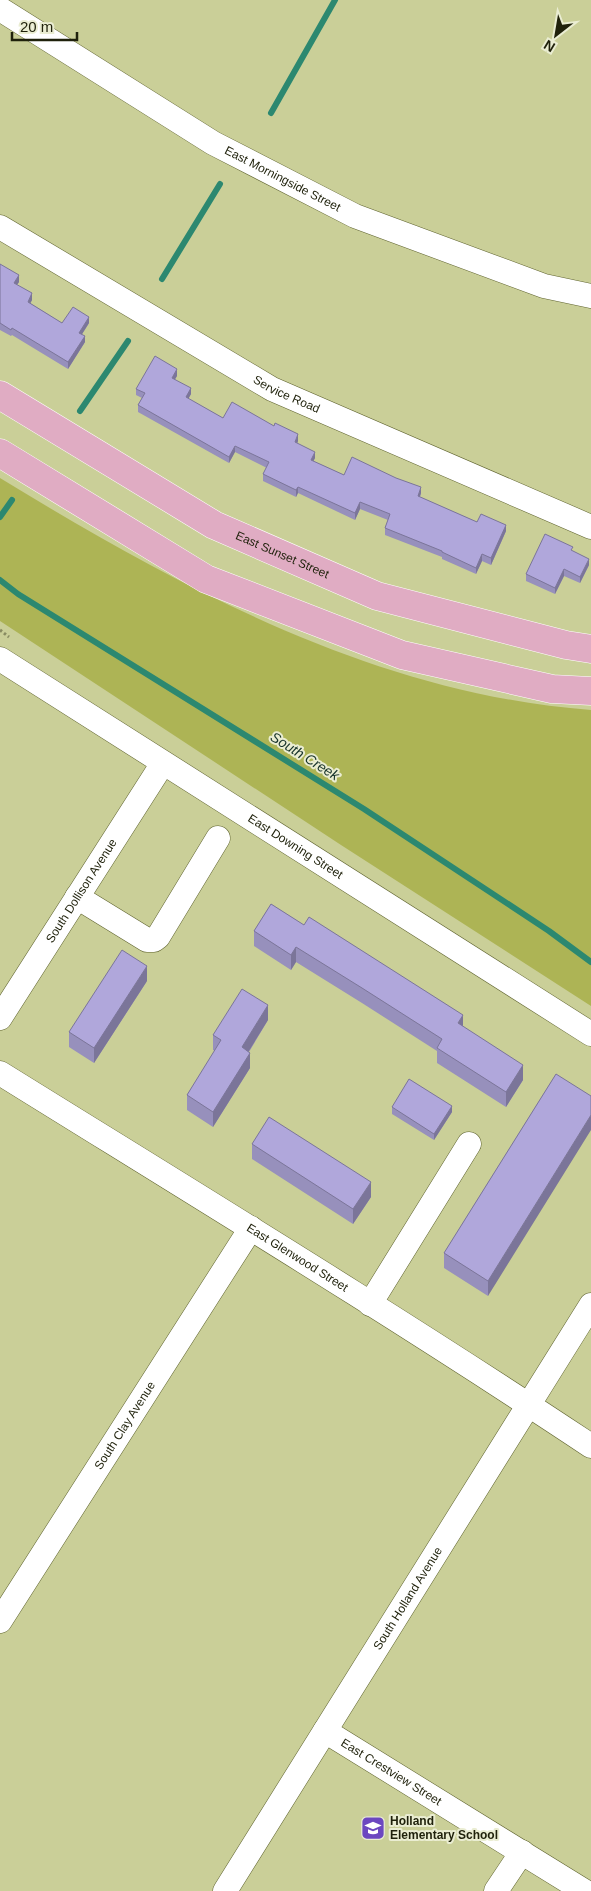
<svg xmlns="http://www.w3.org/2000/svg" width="591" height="1891" font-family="Arial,sans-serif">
  <rect width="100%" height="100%" fill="#cacf98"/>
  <path fill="#adb455" d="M 0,478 C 180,588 376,694 591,710 L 591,1006 L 341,845 L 0,621 Z"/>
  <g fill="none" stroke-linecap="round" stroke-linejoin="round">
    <path stroke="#2c8870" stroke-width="6" d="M 271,113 L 335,0
      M 162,279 L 220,184
      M 80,411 L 128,341
      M 0,517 L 12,500
      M 0,580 L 18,594 L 364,809 L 549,931 L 591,962"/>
    <g stroke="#606430" stroke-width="25">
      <g id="minor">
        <path id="s1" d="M 0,9 L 213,143 L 355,216 L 544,286 L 591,296"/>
        <path id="s2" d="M 0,227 L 272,389 L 591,527"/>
        <path id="s3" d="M 0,659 L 591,1034"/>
        <path d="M 77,897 L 147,940 L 154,940 L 158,937 L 218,838"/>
        <path id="s4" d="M 0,1018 L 163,763"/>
        <path id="s5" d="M 0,1073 C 198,1196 397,1317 591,1446"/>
        <path d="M 370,1304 L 469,1144"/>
        <path id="s6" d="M 0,1621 L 251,1228"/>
        <path id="s7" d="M 325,1731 L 584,1891"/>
        <path id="s8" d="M 225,1891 L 591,1305"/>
        <path d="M 496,1891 L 522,1852"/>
      </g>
    </g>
    <g stroke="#fff" stroke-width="29">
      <g id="major">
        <path id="s9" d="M 0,395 L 214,525 L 377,596 L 566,645 L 591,649"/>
        <path d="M 0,453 L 206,579 L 402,655 L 552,689 L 591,691"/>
      </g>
    </g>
    <path stroke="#888b61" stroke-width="3" stroke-dasharray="2.5 2.5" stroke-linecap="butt" d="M 0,630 L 9,637"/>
    <use href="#minor" stroke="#fff" stroke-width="24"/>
    <use href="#major" stroke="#e0acc3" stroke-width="28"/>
  </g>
  <path fill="#9790bc" d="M 0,264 L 19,282 L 17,285 L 32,300 L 30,303 L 62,323 L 89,323 L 82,334 L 85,342 L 68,369 L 12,335 L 11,336 L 0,330 Z
    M 177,376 L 175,379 L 191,394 L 188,399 L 223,418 L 298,441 L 297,443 L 315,458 L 313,461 L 344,475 L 421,493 L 420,497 L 477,522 L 506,531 L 491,565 L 482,561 L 476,574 L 442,559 L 442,557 L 385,535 L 385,528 L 388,520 L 360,509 L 355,520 L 298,493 L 296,497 L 263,481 L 263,474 L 267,468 L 235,452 L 229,463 L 138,412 L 138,405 L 142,398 L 136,395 L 136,389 Z
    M 573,551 L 589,565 L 580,583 L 564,576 L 555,594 L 526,581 L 526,574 Z
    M 271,904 L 463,1027 L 523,1080 L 506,1107 L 437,1063 L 437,1051 L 362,1003 L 296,962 L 291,970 L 254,946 L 254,931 Z
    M 147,981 L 94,1063 L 69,1047 L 69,1032 Z
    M 268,1020 L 249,1052 L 250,1068 L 213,1127 L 187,1110 L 187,1095 L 215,1051 L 213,1050 L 213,1035 Z
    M 556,1074 L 488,1296 L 444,1268 L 444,1253 Z
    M 392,1107 L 452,1112 L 434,1140 L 392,1114 Z
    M 252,1144 L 371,1197 L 353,1224 L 252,1159 Z"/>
  <path fill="#7b7599" d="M 19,275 L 19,282 L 14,289 L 14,283 Z
    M 32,293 L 32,300 L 28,308 L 28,302 Z
    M 89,317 L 89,323 L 79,339 L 79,333 Z
    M 85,336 L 85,342 L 68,369 L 68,362 Z
    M 177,369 L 177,376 L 172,384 L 172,378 Z
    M 191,388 L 191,394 L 186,403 L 186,397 Z
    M 298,434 L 298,441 L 295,449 L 295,442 Z
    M 235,446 L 235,452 L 229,463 L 229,457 Z
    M 315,452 L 315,458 L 311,466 L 311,460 Z
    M 298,487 L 298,493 L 296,497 L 296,490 Z
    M 421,487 L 421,493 L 418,502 L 418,496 Z
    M 360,502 L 360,509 L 355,520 L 355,513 Z
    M 506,525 L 506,531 L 491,565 L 491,558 Z
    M 482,554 L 482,561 L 476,574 L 476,568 Z
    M 589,559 L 589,565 L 580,583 L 580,577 Z
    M 564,569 L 564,576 L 555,594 L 555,588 Z
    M 296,947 L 296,962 L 291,970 L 291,955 Z
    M 147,966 L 147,981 L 94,1063 L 94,1048 Z
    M 268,1005 L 268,1020 L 242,1062 L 242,1047 Z
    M 463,1015 L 463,1030 L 458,1023 Z
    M 250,1053 L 250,1068 L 213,1127 L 213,1112 Z
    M 523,1065 L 523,1080 L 506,1107 L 506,1092 Z
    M 452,1106 L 452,1112 L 434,1140 L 434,1134 Z
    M 591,1115 L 591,1130 L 488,1296 L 488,1281 Z
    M 371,1182 L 371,1197 L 353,1224 L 353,1209 Z"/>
  <path fill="#b0a7db" stroke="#7b7599" d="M 0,264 L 19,275 L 14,283 L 32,293 L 28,302 L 62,323 L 73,307 L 89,317 L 79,333 L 85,336 L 68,362 L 12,328 L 11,330 L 0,323 Z
    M 155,356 L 177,369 L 172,378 L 191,388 L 186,397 L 223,418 L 232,402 L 274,426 L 275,423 L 298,434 L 295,442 L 315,452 L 311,460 L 344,475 L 352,457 L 396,478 L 421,487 L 418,496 L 477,522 L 481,514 L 506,525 L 491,558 L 482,554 L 476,568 L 442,552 L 442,551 L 385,528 L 390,514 L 360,502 L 355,513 L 298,487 L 296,490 L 263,474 L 269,462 L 235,446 L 229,457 L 138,405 L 145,393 L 136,389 Z
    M 545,534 L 573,547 L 571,550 L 589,559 L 580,577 L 564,569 L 555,588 L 526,574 Z
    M 271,904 L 304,925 L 309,917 L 463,1015 L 458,1023 L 523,1065 L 506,1092 L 437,1048 L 442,1039 L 362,988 L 296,947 L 291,955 L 254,931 Z
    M 122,950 L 147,966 L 94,1048 L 69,1032 Z
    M 242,989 L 268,1005 L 242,1047 L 250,1053 L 213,1112 L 187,1095 L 221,1040 L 213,1035 Z
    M 556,1074 L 591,1096 L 591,1115 L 488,1281 L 444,1253 Z
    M 409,1079 L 452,1106 L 434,1134 L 392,1107 Z
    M 269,1117 L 371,1182 L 353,1209 L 252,1144 Z"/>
  <defs>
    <g id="school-square" transform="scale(1.25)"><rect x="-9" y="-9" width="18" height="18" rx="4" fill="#6c47c0" stroke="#eaedd2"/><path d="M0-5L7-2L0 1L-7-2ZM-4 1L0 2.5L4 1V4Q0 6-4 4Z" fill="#fff"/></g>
  </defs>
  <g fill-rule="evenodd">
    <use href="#school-square" x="373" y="1828"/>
  </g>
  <g text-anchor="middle" stroke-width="4" stroke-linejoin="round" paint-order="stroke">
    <g font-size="12" fill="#1f210b" stroke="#eaedd2">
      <text dy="4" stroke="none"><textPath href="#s1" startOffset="330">East Morningside Street</textPath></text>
      <text dy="4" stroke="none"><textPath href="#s2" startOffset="332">Service Road</textPath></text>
      <text dy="4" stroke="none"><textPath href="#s9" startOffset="325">East Sunset Street</textPath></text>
      <text dy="4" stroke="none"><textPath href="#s3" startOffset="350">East Downing Street</textPath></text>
      <text dy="4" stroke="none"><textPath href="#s4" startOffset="151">South Dollison Avenue</textPath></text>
      <text dy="4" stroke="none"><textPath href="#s5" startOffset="350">East Glenwood Street</textPath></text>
      <text dy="4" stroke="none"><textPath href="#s6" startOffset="232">South Clay Avenue</textPath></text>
      <text dy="4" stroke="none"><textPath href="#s8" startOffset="345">South Holland Avenue</textPath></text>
      <text dy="4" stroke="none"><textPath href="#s7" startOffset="78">East Crestview Street</textPath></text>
    </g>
    <g font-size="12" font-weight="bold" fill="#1f210b" stroke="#eaedd2" text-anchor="start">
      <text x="390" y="1825">Holland<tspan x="390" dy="14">Elementary School</tspan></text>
    </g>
    <g font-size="14" font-style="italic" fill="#17332b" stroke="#eaedd2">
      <text transform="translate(305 756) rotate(32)" y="5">South Creek</text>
    </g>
  </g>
  <g transform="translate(556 35) rotate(211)" stroke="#eaedd2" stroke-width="4" paint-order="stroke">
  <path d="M0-4L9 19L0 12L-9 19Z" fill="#1f210b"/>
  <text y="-8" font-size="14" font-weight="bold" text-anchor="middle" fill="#1f210b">N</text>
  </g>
  <path d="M12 32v8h65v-8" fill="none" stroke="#1f210b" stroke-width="2.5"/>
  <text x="20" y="32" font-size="15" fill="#1f210b" stroke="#eaedd2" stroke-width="4" paint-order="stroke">20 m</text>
</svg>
